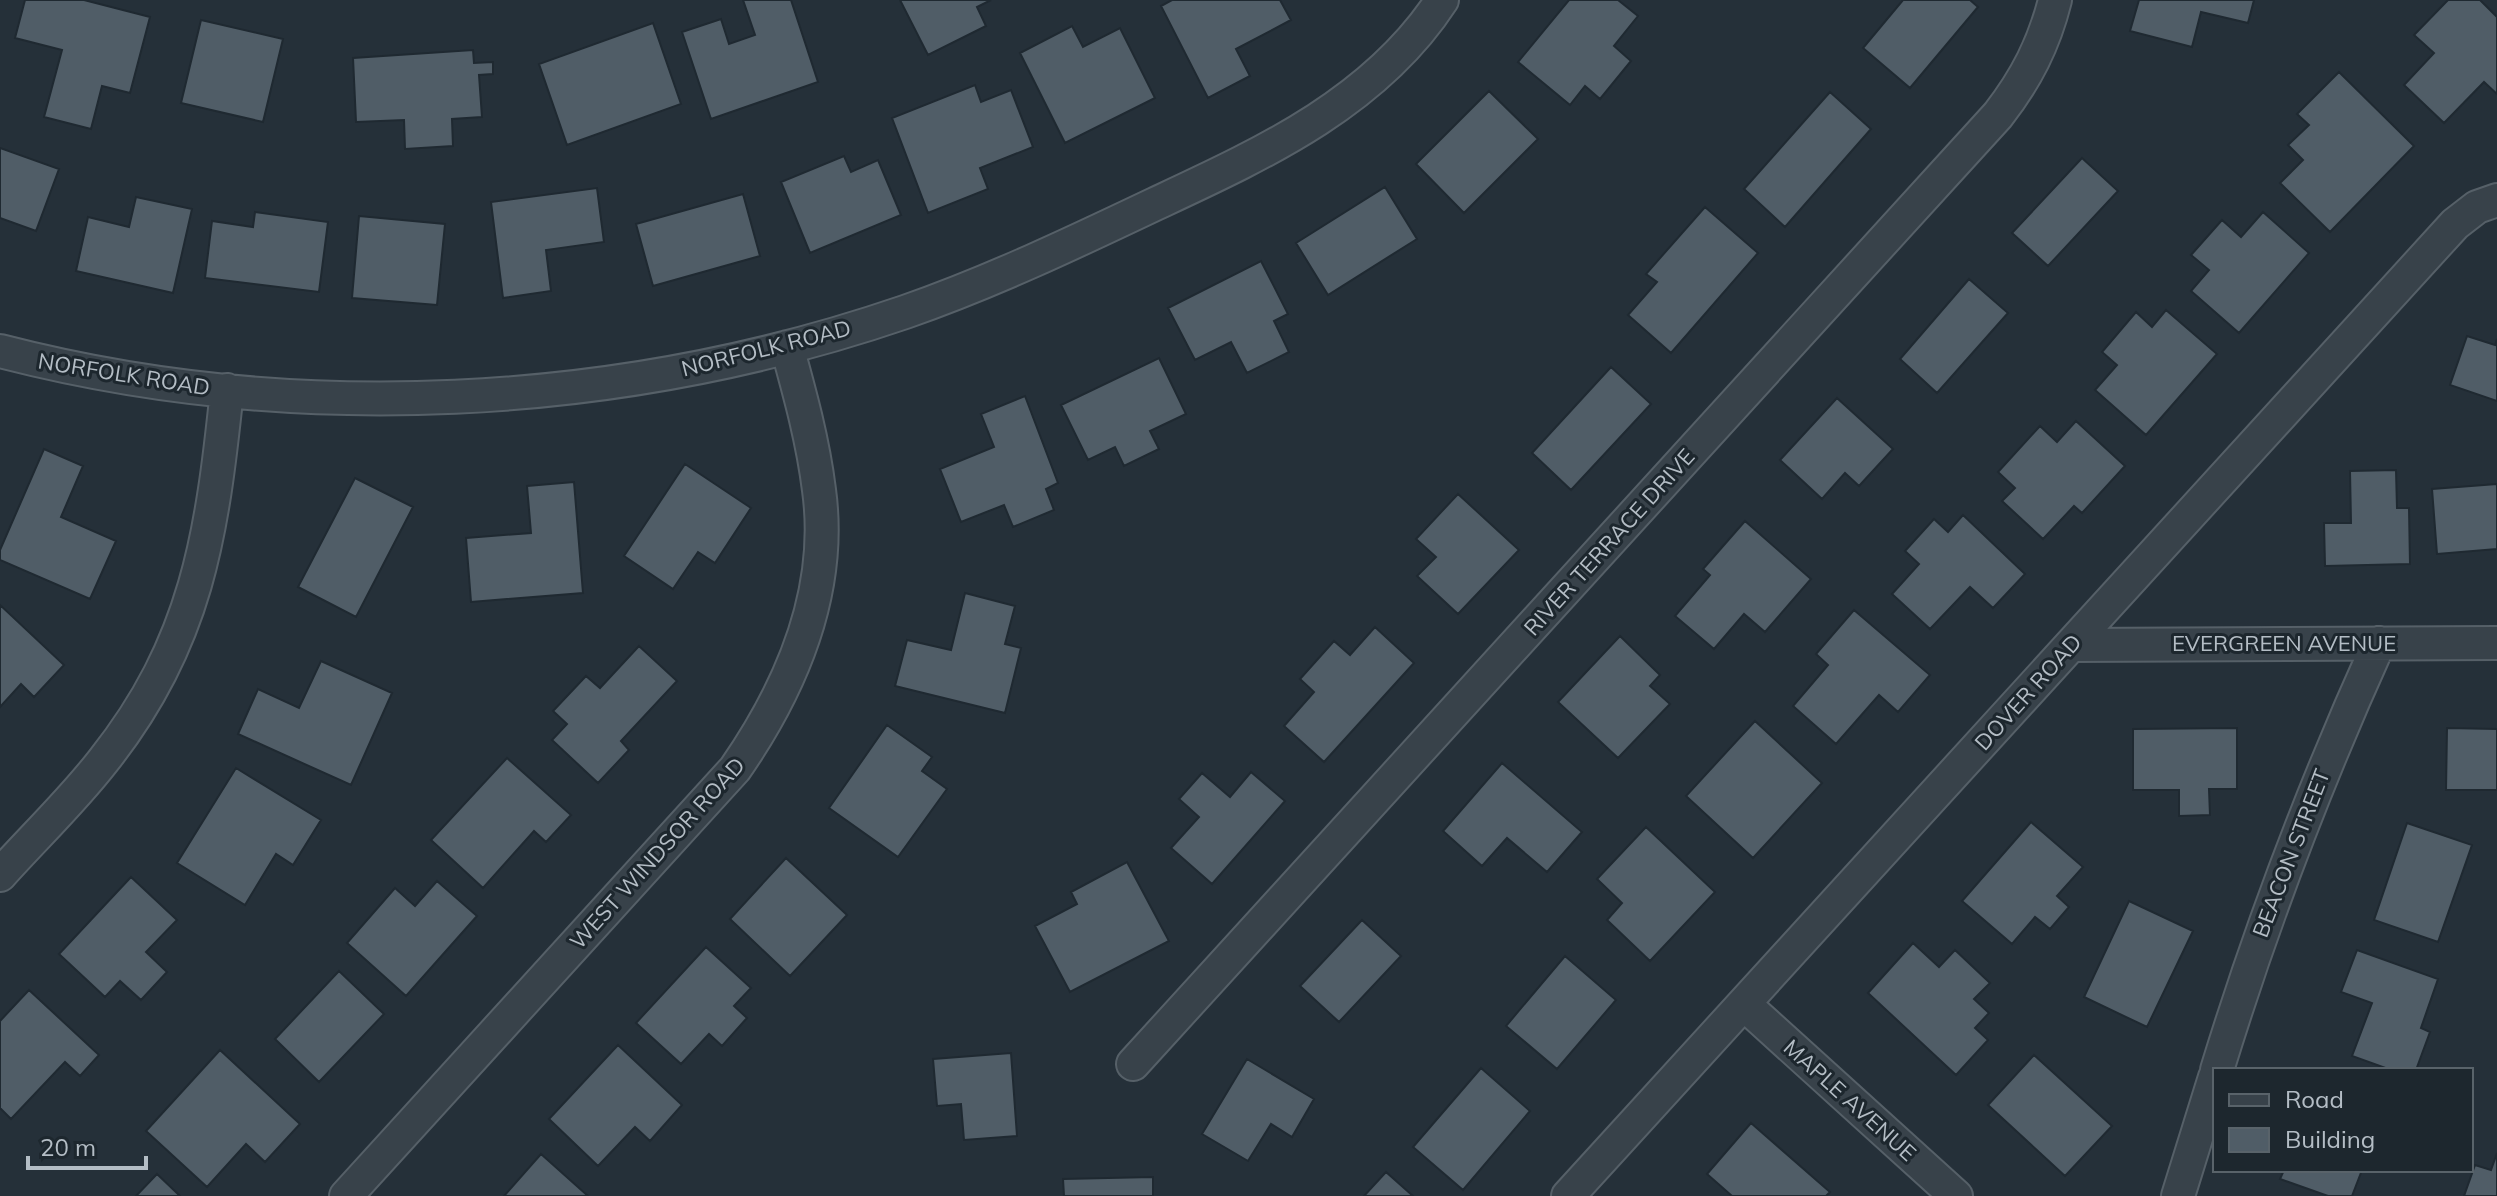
<svg xmlns="http://www.w3.org/2000/svg" width="2497" height="1196" font-family="Mulish,sans-serif">
  <rect width="100%" height="100%" fill="#253039"/>
  <path fill="#505d67" stroke="#1f2931" stroke-width="2" d="M 25,0 L 84,0 L 150,17 L 130,93 L 102,86 L 91,129 L 44,117 L 62,50 L 15,38 Z
    M 743,0 L 791,0 L 818,82 L 711,119 L 682,32 L 721,19 L 729,44 L 755,35 Z
    M 900,0 L 991,0 L 977,7 L 986,26 L 928,55 Z
    M 1172,0 L 1280,0 L 1291,20 L 1236,49 L 1250,76 L 1208,98 L 1161,6 Z
    M 1569,0 L 1618,0 L 1638,16 L 1614,46 L 1631,61 L 1600,99 L 1585,86 L 1570,105 L 1518,62 Z
    M 1903,0 L 1970,0 L 1978,7 L 1910,88 L 1863,48 Z
    M 2139,0 L 2254,0 L 2248,23 L 2201,12 L 2192,47 L 2130,31 Z
    M 2448,0 L 2480,0 L 2497,17 L 2497,94 L 2484,82 L 2444,123 L 2404,85 L 2434,53 L 2414,35 Z
    M 201,20 L 283,39 L 263,122 L 181,103 Z
    M 653,23 L 681,104 L 567,145 L 539,64 Z
    M 1072,26 L 1083,47 L 1120,28 L 1155,98 L 1065,143 L 1020,53 Z
    M 473,50 L 474,63 L 493,62 L 493,74 L 479,75 L 482,117 L 452,119 L 453,146 L 405,149 L 404,120 L 356,122 L 353,58 Z
    M 2339,72 L 2414,146 L 2330,232 L 2280,183 L 2303,160 L 2288,145 L 2309,125 L 2297,114 Z
    M 975,85 L 981,102 L 1011,90 L 1033,147 L 980,168 L 988,189 L 928,213 L 892,118 Z
    M 1489,91 L 1538,139 L 1464,213 L 1416,164 Z
    M 1830,92 L 1871,129 L 1785,227 L 1744,189 Z
    M 0,148 L 59,169 L 36,231 L 0,218 Z
    M 844,156 L 851,172 L 878,160 L 901,215 L 810,253 L 781,182 Z
    M 2082,158 L 2118,191 L 2048,266 L 2012,233 Z
    M 1385,187 L 1417,239 L 1328,295 L 1296,243 Z
    M 597,188 L 604,242 L 546,250 L 551,291 L 503,298 L 491,202 Z
    M 743,194 L 760,256 L 653,286 L 636,224 Z
    M 136,197 L 192,209 L 173,293 L 76,271 L 88,217 L 129,227 Z
    M 1705,207 L 1758,253 L 1671,353 L 1628,315 L 1657,282 L 1646,274 Z
    M 255,212 L 328,222 L 319,292 L 205,278 L 212,221 L 253,227 Z
    M 2263,212 L 2309,253 L 2239,333 L 2191,291 L 2209,270 L 2191,255 L 2222,220 L 2241,237 Z
    M 359,216 L 445,224 L 437,305 L 352,298 Z
    M 1261,261 L 1288,314 L 1274,321 L 1289,352 L 1247,373 L 1231,342 L 1195,360 L 1168,308 Z
    M 1969,279 L 2008,313 L 1937,393 L 1900,359 Z
    M 2166,310 L 2217,354 L 2146,435 L 2095,390 L 2117,365 L 2102,352 L 2136,312 L 2152,327 Z
    M 2467,336 L 2495,345 L 2497,339 L 2497,401 L 2450,385 Z
    M 1159,358 L 1186,414 L 1150,431 L 1159,449 L 1124,466 L 1115,447 L 1088,460 L 1061,405 Z
    M 1611,367 L 1651,404 L 1571,490 L 1532,453 Z
    M 1025,396 L 1058,483 L 1046,489 L 1054,510 L 1013,527 L 1004,505 L 961,522 L 940,469 L 994,447 L 981,414 Z
    M 1837,398 L 1893,449 L 1859,486 L 1845,473 L 1822,499 L 1780,460 Z
    M 2076,421 L 2125,466 L 2082,513 L 2074,506 L 2043,539 L 2002,501 L 2015,488 L 1998,472 L 2040,426 L 2057,442 Z
    M 44,449 L 83,466 L 61,517 L 116,541 L 90,599 L 0,560 L 0,550 Z
    M 685,464 L 751,508 L 715,563 L 698,552 L 673,589 L 624,556 Z
    M 2396,470 L 2397,508 L 2409,508 L 2410,564 L 2325,566 L 2324,523 L 2351,523 L 2350,471 Z
    M 355,478 L 413,507 L 356,617 L 298,587 Z
    M 574,482 L 583,593 L 471,602 L 466,538 L 531,533 L 527,486 Z
    M 2497,484 L 2497,549 L 2437,554 L 2432,489 Z
    M 1458,494 L 1519,550 L 1458,614 L 1417,576 L 1436,557 L 1416,539 Z
    M 1963,515 L 2025,574 L 1993,608 L 1970,587 L 1930,629 L 1892,594 L 1919,564 L 1905,551 L 1934,519 L 1948,532 Z
    M 1745,521 L 1811,579 L 1765,632 L 1744,614 L 1714,649 L 1675,616 L 1710,575 L 1703,569 Z
    M 965,593 L 1015,606 L 1005,644 L 1021,648 L 1005,713 L 895,686 L 907,640 L 951,650 Z
    M 0,605 L 64,665 L 34,697 L 21,684 L 0,707 Z
    M 1854,610 L 1930,675 L 1898,712 L 1879,695 L 1836,744 L 1793,706 L 1828,665 L 1816,654 Z
    M 1375,627 L 1414,663 L 1324,762 L 1284,726 L 1314,692 L 1300,679 L 1334,641 L 1350,655 Z
    M 1620,636 L 1660,675 L 1650,686 L 1670,704 L 1618,758 L 1558,702 Z
    M 639,646 L 677,681 L 621,741 L 629,750 L 598,783 L 552,740 L 567,724 L 553,711 L 586,676 L 600,688 Z
    M 321,661 L 392,693 L 351,785 L 238,734 L 258,689 L 299,708 Z
    M 1755,721 L 1822,783 L 1753,858 L 1686,796 Z
    M 887,725 L 932,757 L 922,771 L 947,789 L 898,857 L 829,808 Z
    M 2237,728 L 2237,789 L 2209,789 L 2210,815 L 2179,816 L 2179,790 L 2133,790 L 2133,729 Z
    M 2447,728 L 2497,729 L 2497,790 L 2446,790 Z
    M 507,758 L 571,815 L 546,842 L 534,831 L 483,888 L 431,840 Z
    M 1502,763 L 1582,832 L 1547,872 L 1507,838 L 1482,866 L 1443,831 Z
    M 236,768 L 321,820 L 293,865 L 276,854 L 245,905 L 177,863 Z
    M 1251,772 L 1285,801 L 1212,884 L 1171,848 L 1199,817 L 1179,799 L 1202,773 L 1230,797 Z
    M 2031,822 L 2083,867 L 2057,896 L 2069,907 L 2050,929 L 2035,917 L 2012,944 L 1962,901 Z
    M 2407,823 L 2472,845 L 2438,942 L 2374,920 Z
    M 1646,827 L 1715,892 L 1650,961 L 1607,920 L 1622,903 L 1597,879 Z
    M 786,858 L 847,915 L 790,976 L 730,919 Z
    M 1127,862 L 1169,941 L 1070,992 L 1035,926 L 1077,904 L 1071,892 Z
    M 131,877 L 177,920 L 146,952 L 167,972 L 141,1000 L 120,981 L 105,997 L 59,954 Z
    M 437,881 L 477,916 L 406,996 L 347,943 L 395,888 L 415,906 Z
    M 2129,901 L 2193,931 L 2147,1027 L 2084,997 Z
    M 1362,920 L 1401,956 L 1339,1022 L 1300,986 Z
    M 1913,943 L 1939,967 L 1955,950 L 1990,983 L 1974,999 L 1989,1013 L 1975,1028 L 1988,1040 L 1956,1075 L 1868,993 Z
    M 706,947 L 751,988 L 734,1006 L 747,1018 L 722,1046 L 709,1034 L 681,1064 L 636,1023 Z
    M 2357,950 L 2438,979 L 2421,1028 L 2430,1032 L 2416,1070 L 2391,1070 L 2352,1056 L 2372,1003 L 2341,992 Z
    M 1565,956 L 1616,1000 L 1557,1069 L 1506,1026 Z
    M 339,971 L 384,1014 L 319,1082 L 275,1039 Z
    M 29,990 L 99,1055 L 80,1076 L 65,1062 L 11,1119 L 0,1108 L 0,1021 Z
    M 618,1045 L 682,1105 L 650,1141 L 635,1127 L 598,1166 L 549,1119 Z
    M 220,1050 L 300,1124 L 265,1162 L 246,1144 L 207,1187 L 146,1131 Z
    M 1011,1053 L 1017,1136 L 964,1140 L 961,1104 L 937,1106 L 933,1059 Z
    M 2034,1055 L 2112,1126 L 2065,1176 L 1988,1105 Z
    M 1247,1059 L 1314,1099 L 1292,1137 L 1271,1124 L 1248,1161 L 1202,1134 Z
    M 1481,1068 L 1530,1111 L 1463,1190 L 1413,1147 Z
    M 1751,1123 L 1830,1192 L 1826,1196 L 1732,1196 L 1707,1174 Z
    M 2497,1153 L 2497,1196 L 2464,1196 L 2475,1165 L 2491,1170 Z
    M 541,1154 L 588,1196 L 504,1196 Z
    M 2284,1170 L 2362,1170 L 2352,1196 L 2328,1196 L 2280,1179 Z
    M 1386,1172 L 1413,1196 L 1364,1196 Z
    M 157,1174 L 180,1196 L 136,1196 Z
    M 1153,1177 L 1153,1196 L 1064,1196 L 1063,1179 Z"/>
  <g fill="none" stroke-linecap="round" stroke-linejoin="round">
    <g stroke="#566068" stroke-width="36">
      <path id="street" d="M 0,351 C 293,427 619,410 905,312 C 991,282 1073,243 1155,204 C 1262,154 1375,103 1442,0
        M 2071,645 L 2497,643
        M 0,875 C 34,837 72,801 103,761 C 197,643 212,535 227,390
        M 1744,1004 L 1956,1196
        M 1133,1064 L 1998,115 C 2026,79 2044,44 2055,0
        M 2217,1070 C 2262,923 2316,782 2379,643
        M 346,1196 L 735,769 C 791,688 833,592 819,490 C 813,441 800,394 787,347
        M 1568,1196 L 2455,224 L 2477,207 L 2497,200
        M 2178,1196 L 2215,1077"/>
    </g>
    <use href="#street" stroke="#38424a" stroke-width="32"/>
  </g>
  <g text-anchor="middle" stroke-width="6" stroke-linejoin="round" paint-order="stroke">
    <g font-size="22" fill="#b4bdc5" stroke="#1d272e">
      <text transform="translate(766 348) rotate(-14)" y="8">NORFOLK ROAD</text>
      <text transform="translate(124 374) rotate(9)" y="8">NORFOLK ROAD</text>
      <text transform="translate(1609 542) rotate(-48)" y="8">RIVER TERRACE DRIVE</text>
      <text x="2284" y="651">EVERGREEN AVENUE</text>
      <text transform="translate(2028 692) rotate(-48)" y="8">DOVER ROAD</text>
      <text transform="translate(657 853) rotate(-48)" y="8">WEST WINDSOR ROAD</text>
      <text transform="translate(2291 853) rotate(-69)" y="8">BEACON STREET</text>
      <text transform="translate(1850 1100) rotate(42)" y="8">MAPLE AVENUE</text>
    </g>
  </g>
  <rect x="2213" y="1068" width="260" height="104" fill="#1d272e" stroke="#59636a" stroke-width="2"/>
  <rect x="2229" y="1094" width="40" height="12" fill="#38424a" stroke="#59636a" stroke-width="2"/>
  <text x="2285" y="1108" font-size="24" fill="#b4bdc5">Road</text>
  <rect x="2229" y="1128" width="40" height="24" fill="#505d67" stroke="#59636a" stroke-width="2"/>
  <text x="2285" y="1148" font-size="24" fill="#b4bdc5">Building</text>
  <path d="M28 1156v12h118v-12" fill="none" stroke="#b4bdc5" stroke-width="4"/>
  <text x="40" y="1156" font-size="24" fill="#b4bdc5" stroke="#1d272e" stroke-width="6" paint-order="stroke">20 m</text>
</svg>
